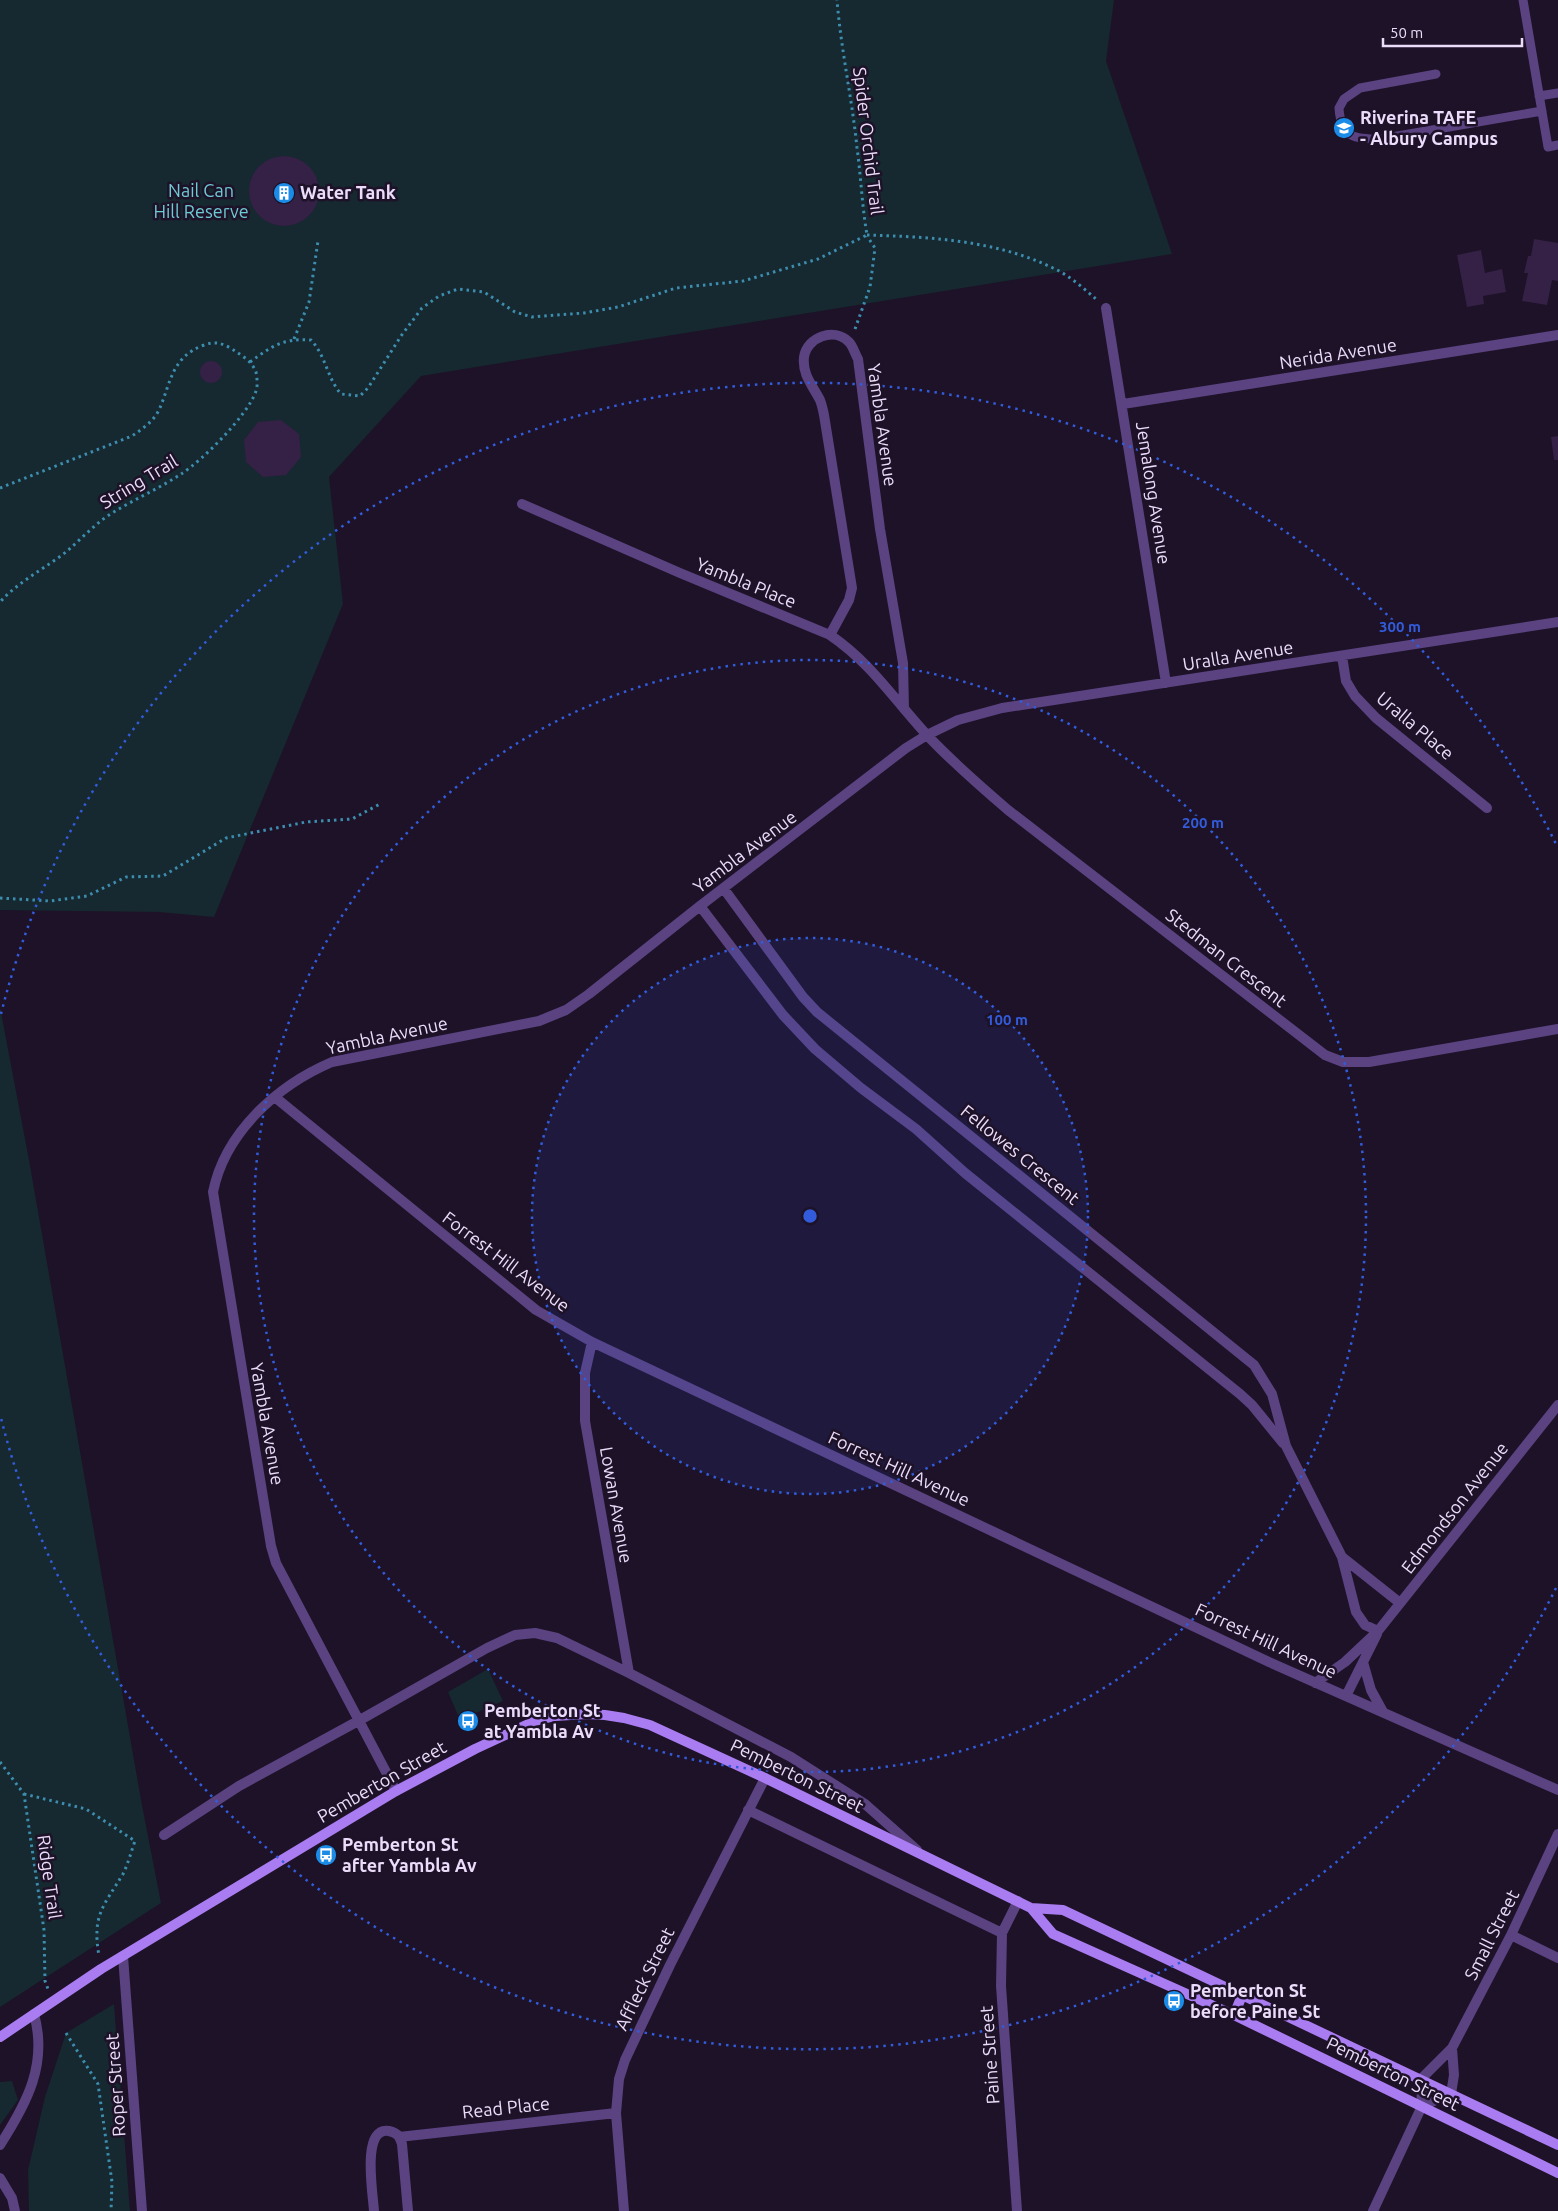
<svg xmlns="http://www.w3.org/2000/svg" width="1558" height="2211" font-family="Ubuntu,sans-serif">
  <rect width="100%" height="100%" fill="#1d1227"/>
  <path fill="#162830" d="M 0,0 L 1114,0 L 1106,61 L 1172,254 L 421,376 L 329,477 L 343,604 L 214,917 L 159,912 L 0,910 Z
    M 0,1007 L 29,1160 L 141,1800 L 161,1903 L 0,2007 Z
    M 488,1669 L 503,1701 L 460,1720 L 448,1692 Z
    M 114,2004 L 130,2211 L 29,2211 L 28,2170 L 45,2097 L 66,2033 Z
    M 12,2081 L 18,2100 L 0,2125 L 0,2082 Z"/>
  <path fill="#352046" d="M249 191a35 35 0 1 1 70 0a35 35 0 1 1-70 0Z
    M 1534,239 L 1558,243 L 1558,281 L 1552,280 L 1547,305 L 1522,301 L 1528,273 L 1524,273 L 1528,256 L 1531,256 Z
    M 1481,250 L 1485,273 L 1502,269 L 1506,292 L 1483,296 L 1484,304 L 1467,307 L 1457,255 Z
    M200 372a11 11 0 1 1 22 0a11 11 0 1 1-22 0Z
    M 281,420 L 299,434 L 301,457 L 286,475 L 263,477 L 246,462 L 244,440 L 258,422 Z
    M 1558,436 L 1558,460 L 1554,460 L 1551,437 Z"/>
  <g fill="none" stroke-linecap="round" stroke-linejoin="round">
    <path stroke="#3d8dae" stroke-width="3" stroke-dasharray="2.5 4" stroke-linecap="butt" d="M 867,235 C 930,237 995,240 1053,268 C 1069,275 1083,288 1096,299
      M 855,329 L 870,287 L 875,248 L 867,236
      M 294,339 L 309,302 L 318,241
      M 250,362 C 272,346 283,338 311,340 C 326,356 327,378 341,394 L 360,396 L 368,388 L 401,336 L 422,308 L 439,296 L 458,289 L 484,292 L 515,312 L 532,317 L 584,313 L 618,307 L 676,288 L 743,281 L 818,259 L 867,235 C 862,206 861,177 857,148 C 852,98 841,50 837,0
      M 0,488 L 132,436 C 142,429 153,422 159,410 C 171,383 171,357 204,345 C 214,341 222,343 232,349 C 241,355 252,361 256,372 C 257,378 258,385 256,391 C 248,415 203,460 181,474 C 157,490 130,501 106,517 C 91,528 79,541 66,552 C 44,569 18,582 0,602
      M 0,898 L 50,901 L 87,896 L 126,877 L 163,876 L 226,838 L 306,822 L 352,819 L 380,804
      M 0,1762 L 24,1794 L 44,1930 L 45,1981 L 48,1989
      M 24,1794 L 86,1809 L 135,1841 C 131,1852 128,1864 123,1874 C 103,1907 92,1915 99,1956
      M 66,2033 L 98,2084 L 112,2182 L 111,2211"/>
    <path stroke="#5b4281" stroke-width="9" d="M 1523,0 L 1548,147 L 1558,145
      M 1436,74 L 1360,88 L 1344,99 L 1339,108 C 1341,138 1354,139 1380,139 L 1542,111
      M 1539,96 L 1558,93"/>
    <path stroke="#5b4281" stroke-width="10" d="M 1106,308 L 1166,683
      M 1123,404 L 1558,335
      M 522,504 L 680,573 L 830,635 C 871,663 893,698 926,734 C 951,761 980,786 1008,810 L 1325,1055 L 1343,1062 L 1369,1062 L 1558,1029
      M 830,635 L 849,600 L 852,588 L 824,415 C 823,410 822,405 820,400 C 813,386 802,375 804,357 C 807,337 834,327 849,342 C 853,346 855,354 858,359 L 880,529 L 903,663 L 904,709
      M 1342,656 L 1346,681 L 1355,696 L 1376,718 L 1487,808
      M 724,889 L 803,997 L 817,1012 L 1254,1365 L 1272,1394 L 1286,1446 L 1342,1557 L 1356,1612 L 1365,1625 L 1378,1631
      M 700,906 L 783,1015 L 815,1049 L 861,1088 L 916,1129 L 965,1173 L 1240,1394 L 1252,1405 L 1283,1443
      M 276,1098 L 536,1310 L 592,1342 L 1269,1662 L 1558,1790
      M 592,1342 L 585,1373 L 585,1421 L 629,1673
      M 1342,1557 L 1400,1603
      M 1363,1662 L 1371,1690 L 1383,1712
      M 1315,1683 L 1345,1662 L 1378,1631 L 1558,1405
      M 1346,1696 L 1377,1634
      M 396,1791 L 276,1563 L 271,1546 L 213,1192 C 225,1132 278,1085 332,1062 L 539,1021 L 566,1010 L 589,994 L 700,906 L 906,748 L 927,735 L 958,720 L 1002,708 L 1558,622
      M 748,1810 L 1002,1933
      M 164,1835 L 239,1786 L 360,1720 L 487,1648 L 515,1635 L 535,1633 L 557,1638 L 629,1673 L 791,1757 L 865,1804 L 917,1850
      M 1511,1935 L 1558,1958
      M 123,1956 L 142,2211
      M 1422,2106 L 1451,2094 L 1454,2075 L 1452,2048
      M 399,2137 L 616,2113
      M 0,2145 C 27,2103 48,2064 34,2014
      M 0,2178 L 12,2198 L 15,2211
      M 374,2211 C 373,2194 361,2126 389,2131 C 398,2133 400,2137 402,2144 L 408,2211
      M 624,2211 L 616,2113 L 619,2079 L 625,2060 L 670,1965 L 765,1778
      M 1017,2211 L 1001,1986 L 1002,1933 L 1018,1901
      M 1373,2211 L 1422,2106 L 1421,2079 L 1452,2048 L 1511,1935 L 1558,1834"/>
    <path stroke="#a97cf2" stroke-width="10" d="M 1031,1908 L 1053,1934 L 1234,2015 L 1558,2173
      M 1234,2015 L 1243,1993
      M 0,2037 L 101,1969 L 396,1791 L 475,1749 L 535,1721 L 555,1716 L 587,1714 L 605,1715 L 624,1718 L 650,1725 L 765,1778 L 1031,1908 L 1063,1910 L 1558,2145"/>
  </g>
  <circle cx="810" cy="1216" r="278" fill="#325cdc" fill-opacity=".12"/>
  <g fill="none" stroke="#325cdc" stroke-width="2.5" stroke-dasharray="2.5 5">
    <circle cx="810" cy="1216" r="278"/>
    <circle cx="810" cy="1216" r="556"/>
    <path d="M1556 1588A834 834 0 0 1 1 1418M1 1014A834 834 0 0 1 1556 844"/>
  </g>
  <defs>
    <g id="university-disc" transform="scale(1.125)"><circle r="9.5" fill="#1b8be8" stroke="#1d1227"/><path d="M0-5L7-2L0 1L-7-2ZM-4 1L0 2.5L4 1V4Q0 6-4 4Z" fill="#fff"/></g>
    <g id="building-disc" transform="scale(1.125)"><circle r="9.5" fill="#1b8be8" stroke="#1d1227"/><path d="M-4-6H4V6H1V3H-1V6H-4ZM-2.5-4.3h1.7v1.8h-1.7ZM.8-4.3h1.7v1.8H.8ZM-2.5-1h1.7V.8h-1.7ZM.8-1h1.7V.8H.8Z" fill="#fff"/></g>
    <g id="bus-disc" transform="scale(1.125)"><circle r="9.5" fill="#1b8be8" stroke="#1d1227"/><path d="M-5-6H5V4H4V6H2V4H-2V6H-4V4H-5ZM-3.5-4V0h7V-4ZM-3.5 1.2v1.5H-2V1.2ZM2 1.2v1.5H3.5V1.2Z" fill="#fff"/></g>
  </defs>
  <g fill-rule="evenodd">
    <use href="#university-disc" x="1344" y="128"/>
    <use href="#building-disc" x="284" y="193"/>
    <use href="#bus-disc" x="468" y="1721"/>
    <use href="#bus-disc" x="326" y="1855"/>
    <use href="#bus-disc" x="1174" y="2001"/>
  </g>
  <g text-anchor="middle" stroke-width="5" stroke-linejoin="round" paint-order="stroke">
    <g font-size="18" font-weight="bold" fill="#ebdcfb" stroke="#1d1227" text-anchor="start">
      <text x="1360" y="124">Riverina TAFE<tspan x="1360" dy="21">- Albury Campus</tspan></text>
      <text x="300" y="199">Water Tank</text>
      <text x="484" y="1717">Pemberton St<tspan x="484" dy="21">at Yambla Av</tspan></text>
      <text x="342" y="1851">Pemberton St<tspan x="342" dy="21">after Yambla Av</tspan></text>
      <text x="1190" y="1997">Pemberton St<tspan x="1190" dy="21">before Paine St</tspan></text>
    </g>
    <g font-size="18" fill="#ebdcfb" stroke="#1d1227">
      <text transform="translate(868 141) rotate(83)" y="6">Spider Orchid Trail</text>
      <text transform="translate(1338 354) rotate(-9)" y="6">Nerida Avenue</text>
      <text transform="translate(882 425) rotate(82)" y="6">Yambla Avenue</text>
      <text transform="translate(139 482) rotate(-31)" y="6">String Trail</text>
      <text transform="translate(1153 493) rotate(81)" y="6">Jemalong Avenue</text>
      <text transform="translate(746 583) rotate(22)" y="6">Yambla Place</text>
      <text transform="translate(1238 656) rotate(-9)" y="6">Uralla Avenue</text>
      <text transform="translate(1415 726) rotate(40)" y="6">Uralla Place</text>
      <text transform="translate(745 852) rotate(-37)" y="6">Yambla Avenue</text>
      <text transform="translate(1226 958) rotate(38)" y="6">Stedman Crescent</text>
      <text transform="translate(387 1036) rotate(-12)" y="6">Yambla Avenue</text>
      <text transform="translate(1020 1155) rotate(39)" y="6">Fellowes Crescent</text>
      <text transform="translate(506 1262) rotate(37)" y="6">Forrest Hill Avenue</text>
      <text transform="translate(267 1424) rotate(80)" y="6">Yambla Avenue</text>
      <text transform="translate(899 1469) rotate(25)" y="6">Forrest Hill Avenue</text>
      <text transform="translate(616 1505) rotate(80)" y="6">Lowan Avenue</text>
      <text transform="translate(1455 1508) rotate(-52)" y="6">Edmondson Avenue</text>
      <text transform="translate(1266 1641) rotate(25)" y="6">Forrest Hill Avenue</text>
      <text transform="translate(797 1776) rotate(26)" y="6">Pemberton Street</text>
      <text transform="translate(382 1782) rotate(-30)" y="6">Pemberton Street</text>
      <text transform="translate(49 1877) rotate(82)" y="6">Ridge Trail</text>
      <text transform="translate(1492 1935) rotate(-63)" y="6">Small Street</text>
      <text transform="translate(645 1979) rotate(-64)" y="6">Affleck Street</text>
      <text transform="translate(990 2055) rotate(-94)" y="6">Paine Street</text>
      <text transform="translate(1393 2074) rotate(26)" y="6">Pemberton Street</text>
      <text transform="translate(116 2085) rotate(-94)" y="6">Roper Street</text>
      <text transform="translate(506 2108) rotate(-6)" y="6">Read Place</text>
    </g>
    <g font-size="18" fill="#6ecad5" stroke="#1d1227">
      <text x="201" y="197">Nail Can<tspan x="201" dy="21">Hill Reserve</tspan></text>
    </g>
  </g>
  <circle cx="810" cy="1216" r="8" fill="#325cdc" stroke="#1d1227" stroke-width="2.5"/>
  <g font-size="15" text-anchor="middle" font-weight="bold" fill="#325cdc" stroke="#1d1227" stroke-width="5" stroke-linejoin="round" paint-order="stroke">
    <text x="1400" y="632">300 m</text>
    <text x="1203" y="828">200 m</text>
    <text x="1007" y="1025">100 m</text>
  </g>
  <path d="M1383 38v8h139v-8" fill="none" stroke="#ebdcfb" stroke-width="2.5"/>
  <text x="1390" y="38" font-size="15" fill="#ebdcfb" stroke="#1d1227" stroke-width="4" paint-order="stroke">50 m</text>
</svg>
